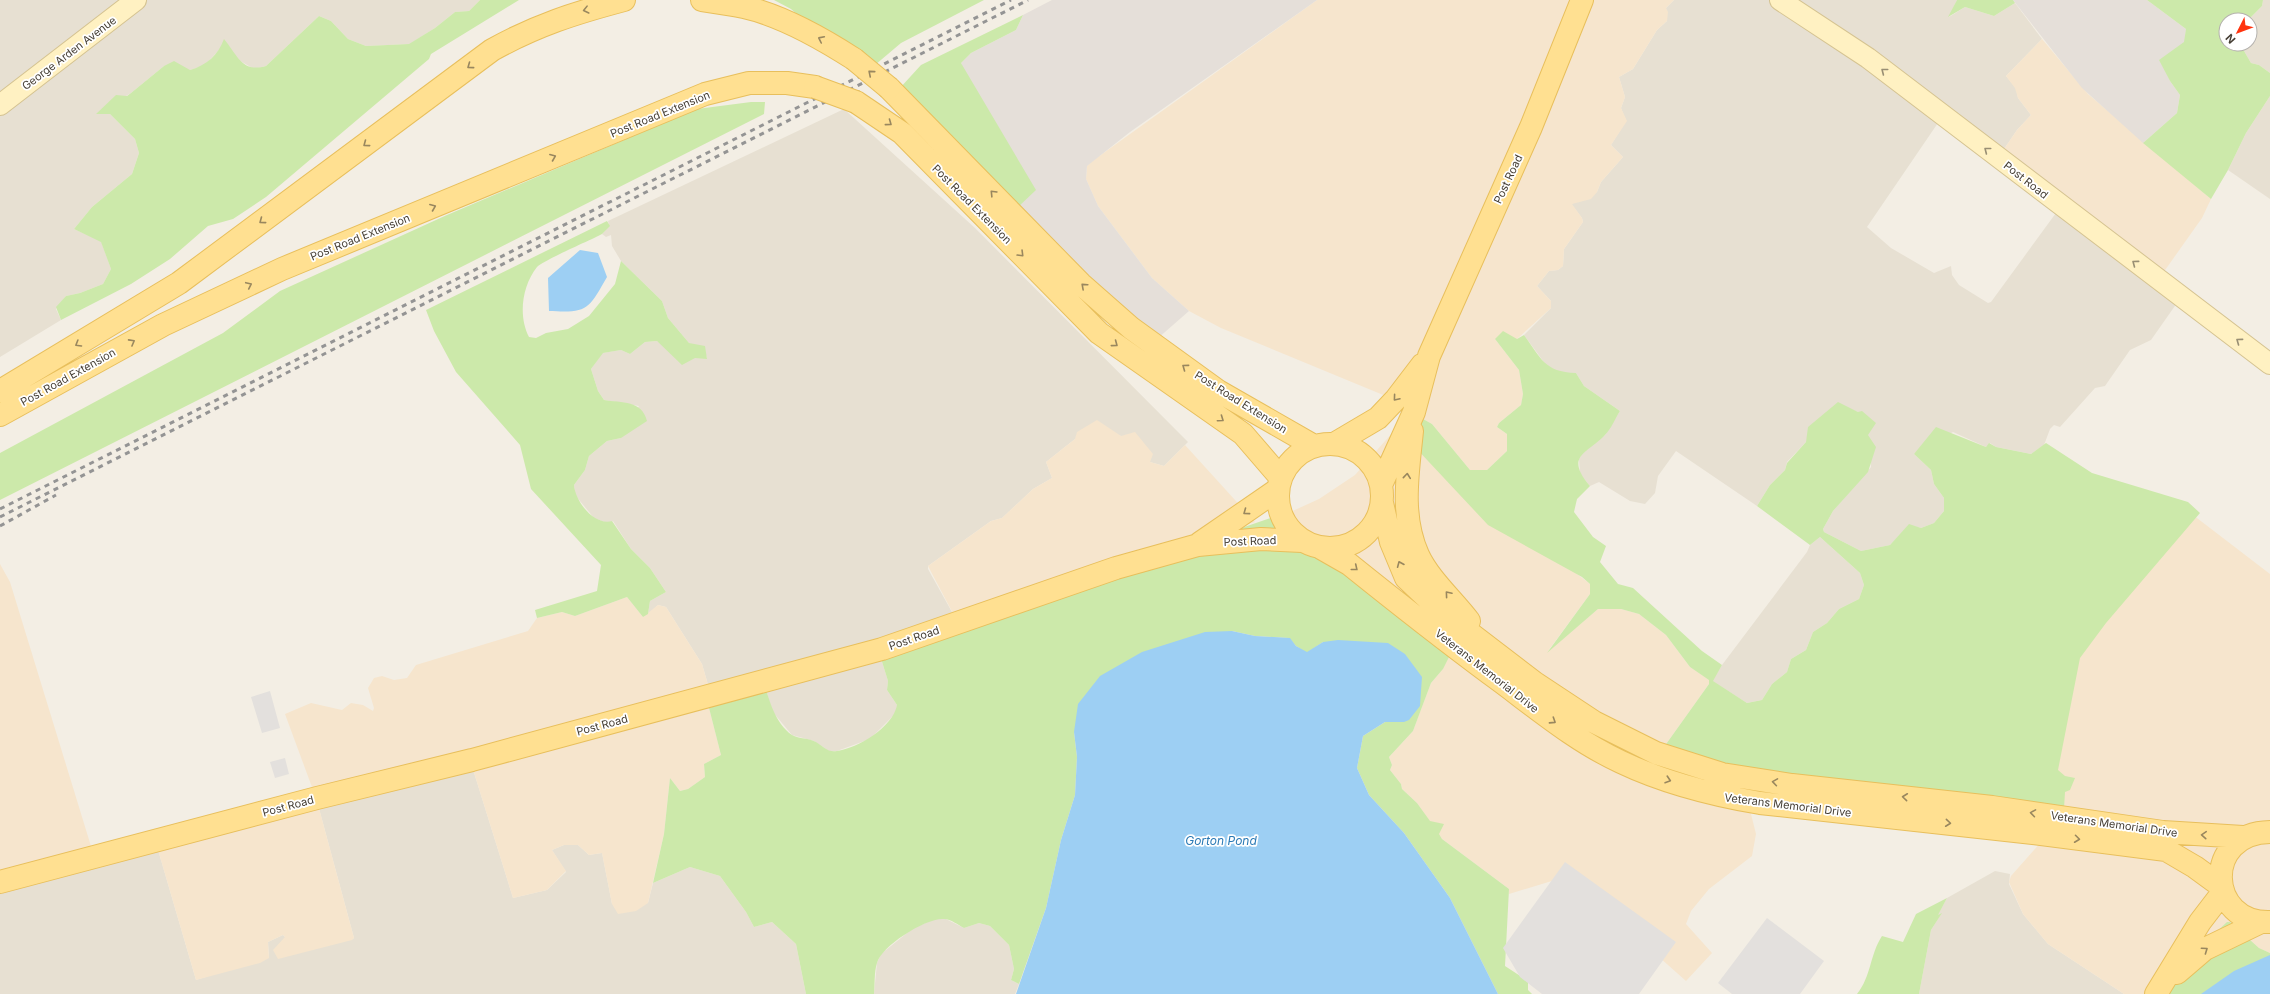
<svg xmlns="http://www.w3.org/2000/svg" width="2270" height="994" font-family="Inter,sans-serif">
  <rect width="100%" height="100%" fill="#f3eee4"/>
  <path fill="#e7e0d2" d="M 0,0 L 480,0 L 469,11 L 455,12 L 435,28 L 410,44 L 366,46 L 348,39 L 331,21 L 319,16 L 266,66 L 254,69 L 220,49 L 204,66 L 190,70 L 164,66 L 131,93 L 97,114 L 110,114 L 135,139 L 139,153 L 132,174 L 92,207 L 74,229 L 101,241 L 111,269 L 103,284 L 80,293 L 66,296 L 56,309 L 61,320 L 0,357 Z
    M 1674,0 L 1957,0 L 1949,17 L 1965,7 L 1994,16 L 2015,3 L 2042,39 L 2006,76 L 2016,88 L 2018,98 L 2031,115 L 2017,130 L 2002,152 L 1942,117 L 1867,227 L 1891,248 L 1934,273 L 1951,266 L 1952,275 L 1959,285 L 1988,303 L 1991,302 L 2064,202 L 2184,293 L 2151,340 L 2130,350 L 2105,386 L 2095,388 L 2060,427 L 2054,425 L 2050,429 L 2044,445 L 2031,454 L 1996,447 L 1990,443 L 1986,447 L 1953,432 L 1914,454 L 1931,470 L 1934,484 L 1944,498 L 1944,511 L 1934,523 L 1921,528 L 1909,525 L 1890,545 L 1861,551 L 1824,532 L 1823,529 L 1833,511 L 1871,467 L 1868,435 L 1862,412 L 1858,412 L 1842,406 L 1808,436 L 1806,442 L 1787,462 L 1785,470 L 1770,485 L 1757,506 L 1676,451 L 1658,476 L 1655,493 L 1645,504 L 1630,501 L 1599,482 L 1590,486 L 1580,474 L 1579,459 L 1584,451 L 1605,435 L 1620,411 L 1584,386 L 1576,373 L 1559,373 L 1546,365 L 1524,335 L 1551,308 L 1551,301 L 1537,286 L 1549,271 L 1558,270 L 1563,266 L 1564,249 L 1583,222 L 1582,218 L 1571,204 L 1597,192 L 1601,182 L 1623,157 L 1611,145 L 1626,121 L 1621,108 L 1625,97 L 1619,77 L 1633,69 L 1657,30 L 1667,21 L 1666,8 Z
    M 2263,0 L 2270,0 L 2270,73 L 2259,65 L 2251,63 L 2240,44 L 2250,44 L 2250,20 L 2248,20 L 2262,6 Z
    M 2270,96 L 2270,199 L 2228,170 L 2246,133 Z
    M 844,109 L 975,228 L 1188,442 L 1164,466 L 1150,462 L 1121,436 L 1115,434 L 1075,439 L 1046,462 L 1052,478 L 1033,489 L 1002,518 L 991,521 L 928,566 L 928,569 L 957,621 L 879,652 L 888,681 L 887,690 L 897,705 L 896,713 L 870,739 L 837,751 L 829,751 L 814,741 L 792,735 L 772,711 L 764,682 L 711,695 L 702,664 L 666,607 L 658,605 L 648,614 L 650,601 L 666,592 L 650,568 L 631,549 L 613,521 L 607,523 L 594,518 L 575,495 L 574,485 L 585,470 L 589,456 L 607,441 L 621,438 L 639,406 L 604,400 L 598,391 L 591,369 L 602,353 L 621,350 L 630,354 L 645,342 L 657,341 L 695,358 L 707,358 L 705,352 L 689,343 L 668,318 L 662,301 L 621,261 L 612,246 L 611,235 L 606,237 L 602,234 L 609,226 L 608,221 Z
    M 1820,537 L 1860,573 L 1864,585 L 1859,599 L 1839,609 L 1827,623 L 1813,632 L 1806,650 L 1791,659 L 1787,672 L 1772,684 L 1762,700 L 1747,703 L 1712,681 L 1722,665 L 1807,552 L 1810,545 Z
    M 471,763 L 513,898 L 547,890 L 566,872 L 552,850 L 564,845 L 578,845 L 589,855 L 602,853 L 612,904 L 648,903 L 653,883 L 690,867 L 720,876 L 746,912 L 754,927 L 772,922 L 796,944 L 806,994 L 0,994 L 0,882 L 156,843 L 196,980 L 269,957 L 268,942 L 283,935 L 285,937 L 351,940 L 354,938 L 317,801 Z
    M 1995,871 L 2010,874 L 2009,884 L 2023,914 L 2048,944 L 2124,994 L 1919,994 L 1931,930 L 1941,914 L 1937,916 L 1947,898 Z
    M 934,919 L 946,919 L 964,928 L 979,923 L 990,926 L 1009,945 L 1014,969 L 1011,980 L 1019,984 L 1015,994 L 874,994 L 877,963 L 881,954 L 912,929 Z"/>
  <path fill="#f6e5cd" d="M 1317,0 L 1674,0 L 1666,8 L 1668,12 L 1667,21 L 1657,30 L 1633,69 L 1619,77 L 1625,97 L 1621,108 L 1627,121 L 1611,145 L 1623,157 L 1601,182 L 1597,192 L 1591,199 L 1572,204 L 1582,218 L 1583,222 L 1564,249 L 1563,266 L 1558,270 L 1549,271 L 1537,286 L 1551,301 L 1551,308 L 1517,339 L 1495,339 L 1519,370 L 1523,394 L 1521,405 L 1499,423 L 1497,427 L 1507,434 L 1507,451 L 1487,470 L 1470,470 L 1432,424 L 1407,410 L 1405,404 L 1221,328 L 1189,311 L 1152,278 L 1098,206 L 1086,179 L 1087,166 L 1091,162 Z
    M 2042,39 L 2088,94 L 2211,199 L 2202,218 L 2163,273 L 2002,152 L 2017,130 L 2031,115 L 2018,98 L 2015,88 L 2006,76 Z
    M 1097,420 L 1121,436 L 1135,432 L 1153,454 L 1150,462 L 1164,466 L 1185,445 L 1255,522 L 957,621 L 928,566 L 991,521 L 1002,518 L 1033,489 L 1052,478 L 1046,462 L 1075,439 L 1077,432 Z
    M 1393,432 L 1590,584 L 1590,594 L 1548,651 L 1598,609 L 1621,609 L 1639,614 L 1666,635 L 1690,667 L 1710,680 L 1709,684 L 1659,754 L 1744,786 L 1756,834 L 1752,856 L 1709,889 L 1691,911 L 1686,924 L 1712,953 L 1686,981 L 1568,876 L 1509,894 L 1509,889 L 1442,839 L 1417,803 L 1402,789 L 1401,784 L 1390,770 L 1392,765 L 1389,757 L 1413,731 L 1431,683 L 1443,669 L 1369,588 L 1286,514 L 1319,499 L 1355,475 Z
    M 2193,515 L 2270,574 L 2270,953 L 2259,948 L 2230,922 L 2158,994 L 2124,994 L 2048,944 L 2023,914 L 2009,882 L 2011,876 L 2050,832 L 2054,767 L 2069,668 L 2085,640 Z
    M 0,564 L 10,582 L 94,856 L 0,882 Z
    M 627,597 L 643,617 L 658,605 L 666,607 L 702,664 L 711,695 L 707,700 L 721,755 L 704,764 L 705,777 L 688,789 L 680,791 L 670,778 L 664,834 L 648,903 L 636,911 L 618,914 L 612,904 L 602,853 L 589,855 L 578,845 L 564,845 L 552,850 L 566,871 L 547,890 L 513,898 L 471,763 L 317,801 L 354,938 L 352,940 L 278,959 L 273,950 L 285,937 L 283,935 L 268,942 L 269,958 L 260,963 L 196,980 L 156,843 L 316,798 L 285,714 L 311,703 L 342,710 L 351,703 L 363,705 L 373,711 L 374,708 L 368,688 L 374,678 L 382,676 L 394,680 L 407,678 L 416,665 L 528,631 L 537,618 L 562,612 L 575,616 Z"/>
  <path fill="#e5dfd9" d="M 1052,0 L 1317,0 L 1130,132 L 1087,166 L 1086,179 L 1098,206 L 1152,278 L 1189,311 L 1149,346 L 1016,209 L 961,63 L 971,53 L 1016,30 L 1023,15 Z
    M 2013,0 L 2147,0 L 2186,29 L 2185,42 L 2163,66 L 2170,81 L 2180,95 L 2177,113 L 2143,143 L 2082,88 Z"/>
  <path fill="#cce9aa" d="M 480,0 L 519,0 L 431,54 L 429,59 L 266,197 L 233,219 L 208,226 L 170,259 L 131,284 L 61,320 L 56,307 L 66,296 L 80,293 L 103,284 L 111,269 L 101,242 L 74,229 L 92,207 L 132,174 L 139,153 L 135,139 L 110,114 L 96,114 L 116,95 L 127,96 L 131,93 L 164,66 L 174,61 L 190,70 C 207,65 218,55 224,39 C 238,56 242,73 266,66 L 319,16 L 331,21 L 348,39 L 366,46 L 409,44 L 435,28 L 455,12 L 469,11 Z
    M 774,0 L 984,0 L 901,43 L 875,65 L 847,41 L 806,22 L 791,9 Z
    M 1957,0 L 2013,0 L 2015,3 L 1994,16 L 1965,7 L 1948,17 Z
    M 2147,0 L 2263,0 L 2262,6 L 2248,20 L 2226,20 L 2226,44 L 2240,44 L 2251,63 L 2259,65 L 2270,73 L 2270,96 L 2246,133 L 2228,170 L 2211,199 L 2143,143 L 2177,113 L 2180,95 L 2170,81 L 2159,60 L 2184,42 L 2186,29 Z
    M 1023,15 L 1016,30 L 971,53 L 961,63 L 1036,190 L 1016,209 L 900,88 L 921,65 Z
    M 751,102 L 765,102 L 764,114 L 0,500 L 0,453 L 223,333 L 280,291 L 447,215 L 697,109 Z
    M 607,221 L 610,226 L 602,234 C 591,240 544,260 537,267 C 522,286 518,316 529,337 L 536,338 L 546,333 L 568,329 L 589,316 L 615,284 L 621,261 L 662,301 L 668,318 L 689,343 L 705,346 L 707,359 L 695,358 L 682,365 L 657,341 L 645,342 L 630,354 L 621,350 L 603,353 L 591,369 L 598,391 L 604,400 C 622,403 642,400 647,421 L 621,438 L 607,441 L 589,456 L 585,470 L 574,485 C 575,501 594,526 612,521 L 631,549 L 650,568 L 666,592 L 650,601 L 648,614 L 643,617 L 627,597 L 575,616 L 562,612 L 537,618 L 535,610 L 597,591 L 601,565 L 531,489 L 520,445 L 456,372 L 434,331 L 426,310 Z
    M 1503,331 L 1517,339 L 1524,335 C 1541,358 1544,372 1576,373 L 1584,386 L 1620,411 C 1615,419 1611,429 1605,435 C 1585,455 1565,456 1590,486 L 1577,499 L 1574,512 L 1593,537 L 1606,546 L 1600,562 L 1618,584 L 1633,588 L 1702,651 L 1722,665 L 1713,681 L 1747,703 L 1762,700 L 1772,684 L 1787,672 L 1791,659 L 1806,650 L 1813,632 L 1827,623 L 1839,609 L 1859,599 L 1864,585 L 1860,573 L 1820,537 L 1810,545 L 1757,506 L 1770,485 L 1785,470 L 1787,463 L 1806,442 L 1808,427 L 1838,402 L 1858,412 L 1862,411 L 1876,423 L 1868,435 L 1876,447 L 1868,472 L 1833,511 L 1823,529 L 1824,532 L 1861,551 L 1890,545 L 1909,524 L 1921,528 L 1934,523 L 1944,511 L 1944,498 L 1934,484 L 1931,470 L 1914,454 L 1936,427 L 1986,447 L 1989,443 L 1996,447 L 2031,454 L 2046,443 L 2092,473 L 2188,502 L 2200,513 L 2106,623 L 2080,658 L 2058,770 L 2065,776 L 2075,778 L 2070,790 L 2065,792 L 2063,825 L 1659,754 L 1709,684 L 1709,680 L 1690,667 L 1666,635 L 1639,614 L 1621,609 L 1598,609 L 1547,653 L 1590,594 L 1590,584 L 1582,577 L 1488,525 L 1414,446 L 1407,410 L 1432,424 L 1470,470 L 1487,470 L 1507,451 L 1507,434 L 1497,427 L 1499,423 L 1521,405 L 1523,394 L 1519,370 L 1495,339 Z
    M 1286,514 L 1358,577 L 1455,645 L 1443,669 L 1431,683 L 1413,731 L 1389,757 L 1392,765 L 1390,770 L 1401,784 L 1402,789 L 1417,803 L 1430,821 L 1444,824 L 1439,834 L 1442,839 L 1509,889 L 1505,966 L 1528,981 L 1528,990 L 1532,994 L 1498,994 L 1450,898 L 1404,833 L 1369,795 L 1357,768 L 1363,736 L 1385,722 L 1404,722 L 1323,642 L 1307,653 L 1296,646 L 1289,638 L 1255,636 L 1232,631 L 1074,732 L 1077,757 L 1075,795 L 1061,840 L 1046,908 L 1019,984 L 1011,980 L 1014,969 L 1009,945 L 990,926 L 979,923 L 964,928 C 958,925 951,919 944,919 C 927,917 881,946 877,963 C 874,972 875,984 874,994 L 806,994 L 796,944 L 772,922 L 754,927 L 746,912 L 720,876 L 690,867 L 653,883 L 664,834 L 670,778 L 680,791 L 688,789 L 705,777 L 704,764 L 721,755 L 707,700 L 764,682 C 769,700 775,723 792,735 C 799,739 809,738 816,742 C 823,746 828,753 837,751 C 858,748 893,727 897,705 L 887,690 L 888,681 L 879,652 L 1279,515 Z
    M 1947,898 L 1938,915 L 1942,913 L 1931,930 L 1919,994 L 1857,994 C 1871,977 1870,954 1882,936 L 1903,942 L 1916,914 Z
    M 2227,922 L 2230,922 L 2259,948 L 2270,953 L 2270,967 L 2209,994 L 2158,994 L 2197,950 Z"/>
  <path fill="#e3e0dd" d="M 270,691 L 280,728 L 262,733 L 251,697 Z
    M 285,758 L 289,774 L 275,778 L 270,762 Z
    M 1565,862 L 1676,942 L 1639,994 L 1542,994 L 1520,977 L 1503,948 Z
    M 1767,918 L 1824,961 L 1800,994 L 1732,994 L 1718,983 Z"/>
  <path fill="#9dcff3" d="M 580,250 L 598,253 L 607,277 C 588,310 588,313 549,311 L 548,278 Z
    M 1232,631 L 1255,636 L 1290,638 L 1296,646 L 1307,652 L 1323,642 L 1338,640 L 1388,643 L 1405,654 L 1422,677 L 1420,706 L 1409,720 L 1404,722 L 1385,722 L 1363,736 L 1357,768 L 1369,795 L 1404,833 L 1450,898 L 1498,994 L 1016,994 L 1046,908 L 1061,840 L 1075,795 L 1077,757 L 1074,732 L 1078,704 L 1100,676 L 1142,652 L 1205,632 Z
    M 2270,955 L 2270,994 L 2201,994 L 2234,971 Z"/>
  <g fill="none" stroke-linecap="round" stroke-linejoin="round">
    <g stroke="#d5c391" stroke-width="22">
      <path id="secondary" d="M 1780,0 L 1868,58 L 2270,364
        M 0,105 L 136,0"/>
    </g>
    <g stroke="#e8bf5c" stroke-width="24">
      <path id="primary" d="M 702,0 C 716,2 730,4 744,7 C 780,15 823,39 854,59
        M 889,88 L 1081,284 L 1131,328 L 1218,391 L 1314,446
        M 856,102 L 902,133 L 1099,333 L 1243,434 L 1280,477
        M 0,391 L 179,283 L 492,50 C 537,25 575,13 624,0
        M 0,415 L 163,325 L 282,269 L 705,94 L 749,83 L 787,83 L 815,87
        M 1412,431 C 1408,472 1400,515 1418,555 C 1429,579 1453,600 1469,621
        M1278 496a52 52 0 1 1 104 0a52 52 0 1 1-104 0Z
        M 1334,444 L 1378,418 L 1396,399 L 1422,365
        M 1381,485 L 1414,412 L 1429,356 L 1531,127 L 1582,0
        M 1382,503 L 1391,542 L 1406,578 L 1441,611 L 1535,683 L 1594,722 L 1656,753 L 1722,774 L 1792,785 L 1992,807 L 2163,832 L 2243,837
        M 1200,543 L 1277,490
        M 1321,548 L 1349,564 C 1395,601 1442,638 1489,673 C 1532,704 1573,740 1621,762 C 1665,783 1713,795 1760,803 L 2033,833 L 2166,850 L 2195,867 L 2221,886
        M 2270,832 C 2202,833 2207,924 2270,922
        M 0,882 L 317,798 L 472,760 L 882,649 L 1116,568 L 1198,545 L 1261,539 L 1302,541
        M 2177,973 L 2205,949 L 2261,922
        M 2156,994 L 2200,922 L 2223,892"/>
    </g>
    <use href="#secondary" stroke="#fff1c2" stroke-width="20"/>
    <use href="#primary" stroke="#ffe091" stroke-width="22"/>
    <path stroke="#949494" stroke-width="3" stroke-dasharray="5 5" stroke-linecap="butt" d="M 0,509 L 1011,0
      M 0,517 L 1028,0
      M 0,526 L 56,495"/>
    <g stroke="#e8bf5c" stroke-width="24" stroke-linecap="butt">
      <path id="primary-bridge" d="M 854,59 L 889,88
        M 815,87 L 856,102"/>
    </g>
    <use href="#primary-bridge" stroke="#ffe091" stroke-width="22"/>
  </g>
  <defs><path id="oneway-chevron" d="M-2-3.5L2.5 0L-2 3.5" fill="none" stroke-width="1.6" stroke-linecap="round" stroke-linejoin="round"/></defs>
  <g stroke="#99875e">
    <use href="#oneway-chevron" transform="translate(586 10) rotate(166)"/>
    <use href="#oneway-chevron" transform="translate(821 39) rotate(-154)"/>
    <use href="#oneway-chevron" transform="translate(470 66) rotate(144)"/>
    <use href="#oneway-chevron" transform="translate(871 73) rotate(-140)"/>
    <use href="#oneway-chevron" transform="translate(889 123) rotate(36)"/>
    <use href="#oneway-chevron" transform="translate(366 144) rotate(143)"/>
    <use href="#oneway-chevron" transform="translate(553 157) rotate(-22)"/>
    <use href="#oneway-chevron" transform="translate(993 193) rotate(-134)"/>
    <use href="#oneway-chevron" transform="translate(433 207) rotate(-22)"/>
    <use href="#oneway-chevron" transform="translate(262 221) rotate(143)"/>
    <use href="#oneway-chevron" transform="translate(1021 254) rotate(45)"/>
    <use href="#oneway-chevron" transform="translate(249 285) rotate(-25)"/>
    <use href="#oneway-chevron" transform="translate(1084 286) rotate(-138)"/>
    <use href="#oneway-chevron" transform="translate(132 342) rotate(-29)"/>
    <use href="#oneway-chevron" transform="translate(78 344) rotate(149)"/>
    <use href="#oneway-chevron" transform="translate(1115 344) rotate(37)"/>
    <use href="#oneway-chevron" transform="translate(1185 367) rotate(-144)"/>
    <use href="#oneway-chevron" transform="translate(1396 398) rotate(130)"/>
    <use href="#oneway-chevron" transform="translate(1221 419) rotate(35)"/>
    <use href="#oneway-chevron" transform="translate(1407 476) rotate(-84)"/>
    <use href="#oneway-chevron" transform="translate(1246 512) rotate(144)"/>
    <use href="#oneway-chevron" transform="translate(1400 564) rotate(-113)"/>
    <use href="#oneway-chevron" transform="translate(1355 568) rotate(39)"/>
    <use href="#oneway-chevron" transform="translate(1448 594) rotate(-130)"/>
    <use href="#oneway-chevron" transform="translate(1553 721) rotate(33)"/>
    <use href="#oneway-chevron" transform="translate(1668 780) rotate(18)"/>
    <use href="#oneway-chevron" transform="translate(1775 782) rotate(-171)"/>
    <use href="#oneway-chevron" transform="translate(1905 797) rotate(-174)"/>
    <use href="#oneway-chevron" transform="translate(2033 813) rotate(-171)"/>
    <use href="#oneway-chevron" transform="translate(1948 823) rotate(6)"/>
    <use href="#oneway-chevron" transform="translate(2204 835) rotate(-176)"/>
    <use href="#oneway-chevron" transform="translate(2077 839) rotate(7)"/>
    <use href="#oneway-chevron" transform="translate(2205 950) rotate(-35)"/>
  </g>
  <g stroke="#998f74">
    <use href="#oneway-chevron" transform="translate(1884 71) rotate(-142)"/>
    <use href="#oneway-chevron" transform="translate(1987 150) rotate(-142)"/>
    <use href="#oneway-chevron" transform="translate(2135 263) rotate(-143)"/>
    <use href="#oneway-chevron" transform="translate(2239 341) rotate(-144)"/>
  </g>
  <g text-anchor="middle" stroke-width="3.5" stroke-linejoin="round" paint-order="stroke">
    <g font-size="11" fill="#453e34" stroke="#fff">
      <text transform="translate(69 53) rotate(-37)" y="4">George Arden Avenue</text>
      <text transform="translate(660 114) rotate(-22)" y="4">Post Road Extension</text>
      <text transform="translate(1508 179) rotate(-65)" y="4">Post Road</text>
      <text transform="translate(2026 180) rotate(38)" y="4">Post Road</text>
      <text transform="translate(972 204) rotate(45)" y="4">Post Road Extension</text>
      <text transform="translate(360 237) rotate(-22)" y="4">Post Road Extension</text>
      <text transform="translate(68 377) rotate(-29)" y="4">Post Road Extension</text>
      <text transform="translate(1241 402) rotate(32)" y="4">Post Road Extension</text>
      <text transform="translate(1250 541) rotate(-2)" y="4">Post Road</text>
      <text transform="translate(914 638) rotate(-19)" y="4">Post Road</text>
      <text transform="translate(1487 671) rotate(38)" y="4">Veterans Memorial Drive</text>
      <text transform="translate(602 725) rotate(-15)" y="4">Post Road</text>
      <text transform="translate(1788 805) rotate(7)" y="4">Veterans Memorial Drive</text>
      <text transform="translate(288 806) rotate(-15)" y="4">Post Road</text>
      <text transform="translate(2114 824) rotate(8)" y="4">Veterans Memorial Drive</text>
    </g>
    <g font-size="12" font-style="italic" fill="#2979b5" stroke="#fff">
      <text x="1221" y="845">Gorton Pond</text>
    </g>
  </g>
  <g transform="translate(2238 32) rotate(228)"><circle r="19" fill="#ffffff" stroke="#b5b2ae"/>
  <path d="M0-3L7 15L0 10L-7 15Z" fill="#ff340f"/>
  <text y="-6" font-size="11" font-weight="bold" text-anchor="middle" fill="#453e34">N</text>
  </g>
</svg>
